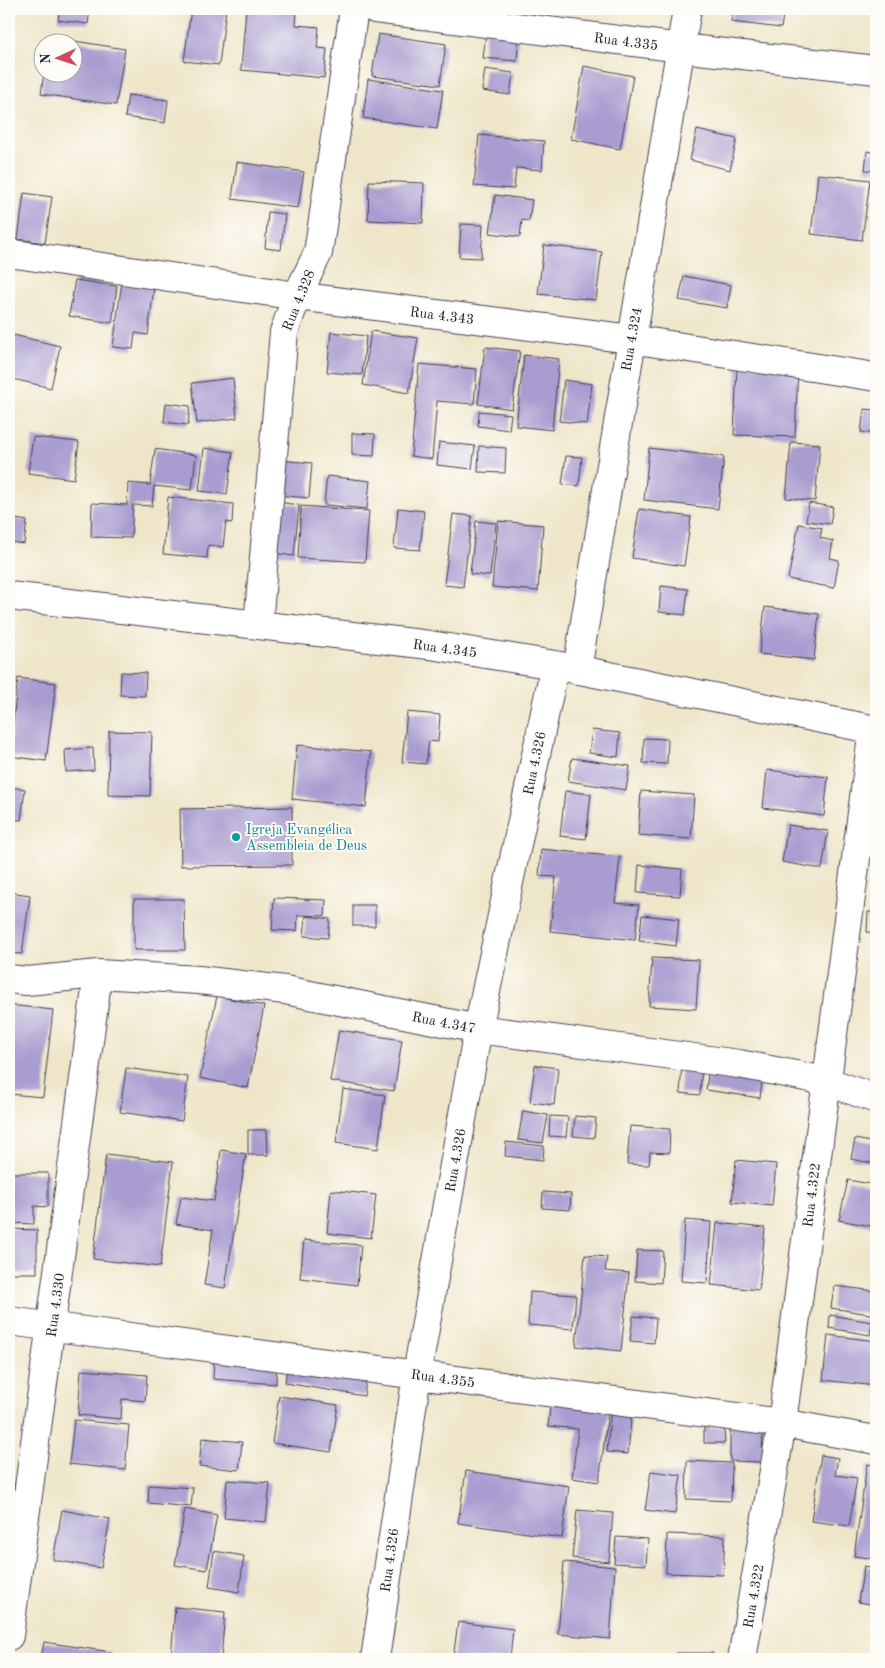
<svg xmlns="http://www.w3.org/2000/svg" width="885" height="1668" font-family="'Old Standard TT',serif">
  <rect width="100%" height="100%" fill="#fdfcf7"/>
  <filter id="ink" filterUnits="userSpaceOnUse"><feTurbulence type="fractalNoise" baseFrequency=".02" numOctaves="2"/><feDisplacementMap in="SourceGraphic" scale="10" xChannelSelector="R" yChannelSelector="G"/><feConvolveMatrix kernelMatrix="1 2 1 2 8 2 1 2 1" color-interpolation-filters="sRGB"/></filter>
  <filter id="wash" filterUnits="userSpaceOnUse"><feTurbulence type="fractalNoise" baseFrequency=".0096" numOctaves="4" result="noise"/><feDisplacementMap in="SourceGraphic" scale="20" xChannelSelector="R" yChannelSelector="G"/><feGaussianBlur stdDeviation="1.12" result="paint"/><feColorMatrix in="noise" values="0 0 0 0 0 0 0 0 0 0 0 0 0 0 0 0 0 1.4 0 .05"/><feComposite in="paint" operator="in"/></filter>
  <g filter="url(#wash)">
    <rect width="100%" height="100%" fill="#efe6ca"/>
    <g id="blocks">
      <path fill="#a89cd0" d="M 60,9 L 90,9 L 88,24 L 58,20 Z
        M 191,9 L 226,9 L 219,65 L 184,61 Z
        M 246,9 L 297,9 L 296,25 L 319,27 L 317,48 L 327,49 L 324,78 L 241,70 Z
        M 733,9 L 784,9 L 781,28 L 731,22 Z
        M 486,32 L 519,35 L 517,61 L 483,58 Z
        M 378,34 L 446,44 L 440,85 L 372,76 Z
        M 49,37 L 125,49 L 116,105 L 41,94 L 44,72 L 72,72 L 72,42 L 48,42 Z
        M 584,66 L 633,76 L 620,149 L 571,139 Z
        M 485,69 L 513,73 L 510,95 L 482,91 Z
        M 368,79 L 443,90 L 437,129 L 363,118 Z
        M 128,95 L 168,100 L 165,123 L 125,117 Z
        M 697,130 L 737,139 L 730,170 L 690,160 Z
        M 479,135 L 544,141 L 542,170 L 516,168 L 514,189 L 474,186 Z
        M 867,151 L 876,153 L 876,171 L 865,170 Z
        M 237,162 L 304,172 L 298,208 L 232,199 Z
        M 818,174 L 870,180 L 862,240 L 811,234 Z
        M 369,181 L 424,183 L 423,223 L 368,220 Z
        M 24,193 L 52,197 L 45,243 L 18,239 Z
        M 495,195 L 532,200 L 529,221 L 522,220 L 520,237 L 490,233 Z
        M 268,212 L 285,214 L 281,250 L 265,248 Z
        M 461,224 L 483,225 L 481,258 L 459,257 Z
        M 544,245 L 602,252 L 596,300 L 538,294 Z
        M 684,276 L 731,285 L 727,308 L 679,300 Z
        M 75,280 L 117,286 L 112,323 L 69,316 Z
        M 122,281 L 154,286 L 148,335 L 135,333 L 133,349 L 113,347 Z
        M 371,331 L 418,338 L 409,393 L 363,385 Z
        M 331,332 L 366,336 L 362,375 L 327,372 Z
        M 9,334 L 60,346 L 51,388 L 9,378 Z
        M 485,347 L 520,351 L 512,409 L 478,404 Z
        M 524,355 L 559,359 L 552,430 L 516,426 Z
        M 419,364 L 477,369 L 474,404 L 437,401 L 432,459 L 411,456 Z
        M 737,366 L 798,368 L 795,437 L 734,435 Z
        M 233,378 L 237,418 L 197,423 L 192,383 Z
        M 564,380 L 592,384 L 587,424 L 559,421 Z
        M 166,403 L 190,406 L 188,425 L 164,422 Z
        M 864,409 L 876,410 L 875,434 L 861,432 Z
        M 479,411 L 511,414 L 509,430 L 478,426 Z
        M 9,422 L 13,422 L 10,446 L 9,445 Z
        M 352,433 L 375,434 L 374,456 L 352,455 Z
        M 33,437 L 79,442 L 74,479 L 28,473 Z
        M 439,442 L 475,446 L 472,469 L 437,465 Z
        M 791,442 L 820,444 L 815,501 L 786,498 Z
        M 479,446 L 506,448 L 505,473 L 478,472 Z
        M 204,448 L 233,452 L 227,494 L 199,491 Z
        M 649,448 L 724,457 L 718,509 L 644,500 Z
        M 155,449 L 196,455 L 192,490 L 154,486 L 152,506 L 133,505 L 131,538 L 91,537 L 92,503 L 127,505 L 128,483 L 150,485 Z
        M 566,456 L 582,457 L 579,486 L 562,484 Z
        M 279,460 L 312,463 L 309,498 L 276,495 Z
        M 327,476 L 370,481 L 367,509 L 324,505 Z
        M 168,497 L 233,504 L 232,523 L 226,522 L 223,547 L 208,545 L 207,558 L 163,554 Z
        M 277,502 L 299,505 L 294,556 L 272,553 Z
        M 809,503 L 833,507 L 830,524 L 806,521 Z
        M 301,506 L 369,511 L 365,562 L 298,558 Z
        M 398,508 L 424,511 L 420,550 L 394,548 Z
        M 639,509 L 691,517 L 684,566 L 632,558 Z
        M 453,514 L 472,516 L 463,587 L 444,585 Z
        M 9,518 L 27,521 L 24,544 L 9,542 Z
        M 476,521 L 496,523 L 490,576 L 470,574 Z
        M 498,521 L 543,525 L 538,591 L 492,587 Z
        M 799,524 L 822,528 L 820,538 L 833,541 L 830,558 L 839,560 L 834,588 L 788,579 Z
        M 661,586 L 688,589 L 685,615 L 659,612 Z
        M 765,607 L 819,614 L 814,660 L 759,654 Z
        M 121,672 L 146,673 L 145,696 L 120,695 Z
        M 18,678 L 56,683 L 46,761 L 9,756 Z
        M 407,712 L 440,715 L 438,742 L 429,741 L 426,764 L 402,762 Z
        M 592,730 L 620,733 L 618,757 L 589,753 Z
        M 109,731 L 152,732 L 150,796 L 108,795 Z
        M 644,738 L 668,739 L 667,764 L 643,763 Z
        M 297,745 L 371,752 L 366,807 L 292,799 Z
        M 93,748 L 94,770 L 66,772 L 65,750 Z
        M 572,758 L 630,766 L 626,790 L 568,781 Z
        M 767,770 L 828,777 L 824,816 L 763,808 Z
        M 9,787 L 25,789 L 21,820 L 9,819 Z
        M 565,791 L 591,794 L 586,839 L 560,836 Z
        M 641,791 L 694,795 L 691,839 L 638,835 Z
        M 292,807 L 292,865 L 181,866 L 180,809 Z
        M 788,825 L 828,831 L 822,869 L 782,862 Z
        M 541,849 L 620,857 L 615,903 L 639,905 L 635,940 L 550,931 L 556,877 L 539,876 Z
        M 875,856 L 876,856 L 876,883 L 873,882 Z
        M 639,865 L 682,869 L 680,896 L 637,893 Z
        M 9,892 L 30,895 L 22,954 L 9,953 Z
        M 274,898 L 326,900 L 325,916 L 298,915 L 297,931 L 272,930 Z
        M 134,899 L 184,899 L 185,950 L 134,950 Z
        M 353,905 L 375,905 L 375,926 L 353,926 Z
        M 868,912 L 876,913 L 876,933 L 867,932 Z
        M 642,915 L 679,919 L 676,946 L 639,941 Z
        M 306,916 L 330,919 L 328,938 L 304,936 Z
        M 652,958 L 699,960 L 696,1009 L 649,1006 Z
        M 217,996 L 264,1006 L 248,1088 L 200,1078 Z
        M 9,1005 L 53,1010 L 43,1097 L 9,1094 Z
        M 339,1030 L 402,1040 L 394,1091 L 330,1081 Z
        M 682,1063 L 702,1065 L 700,1095 L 680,1093 Z
        M 535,1065 L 558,1068 L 554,1105 L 530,1102 Z
        M 709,1067 L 763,1074 L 760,1098 L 706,1090 Z
        M 126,1068 L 188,1077 L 182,1121 L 120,1112 Z
        M 343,1089 L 385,1095 L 378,1149 L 336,1143 Z
        M 523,1111 L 548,1115 L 543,1143 L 518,1140 Z
        M 550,1116 L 568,1117 L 566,1137 L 549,1136 Z
        M 575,1116 L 596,1118 L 594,1138 L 573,1136 Z
        M 630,1126 L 670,1129 L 669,1153 L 650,1152 L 649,1165 L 627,1164 Z
        M 248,1130 L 267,1130 L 268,1155 L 248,1155 Z
        M 855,1139 L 876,1143 L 876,1164 L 851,1159 Z
        M 506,1142 L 544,1146 L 543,1160 L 505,1156 Z
        M 221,1150 L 246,1154 L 225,1288 L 204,1285 L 213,1230 L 176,1224 L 181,1197 L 214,1201 Z
        M 106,1154 L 173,1162 L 160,1267 L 93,1259 Z
        M 736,1160 L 776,1164 L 772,1206 L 732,1202 Z
        M 9,1173 L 48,1173 L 48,1207 L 34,1206 L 34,1224 L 9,1223 Z
        M 848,1180 L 876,1185 L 876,1227 L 839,1220 Z
        M 331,1190 L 376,1195 L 371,1238 L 327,1233 Z
        M 543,1192 L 571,1194 L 570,1210 L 542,1208 Z
        M 685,1220 L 711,1222 L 707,1283 L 681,1281 Z
        M 717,1223 L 765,1228 L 759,1290 L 711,1285 Z
        M 9,1229 L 37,1230 L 37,1273 L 9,1273 Z
        M 304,1240 L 361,1245 L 357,1285 L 300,1278 Z
        M 637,1250 L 663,1251 L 661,1283 L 635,1281 Z
        M 585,1255 L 607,1257 L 605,1271 L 629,1273 L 621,1351 L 576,1346 Z
        M 834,1286 L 876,1291 L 876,1315 L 831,1308 Z
        M 530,1292 L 576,1295 L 573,1329 L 528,1325 Z
        M 830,1315 L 872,1322 L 870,1335 L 829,1328 Z
        M 633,1316 L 656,1318 L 654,1343 L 630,1341 Z
        M 828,1335 L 876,1341 L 876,1386 L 823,1380 Z
        M 9,1342 L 12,1342 L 10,1357 L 9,1357 Z
        M 214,1355 L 277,1360 L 276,1384 L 213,1379 Z
        M 288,1360 L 367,1373 L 364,1396 L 285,1383 Z
        M 81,1370 L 147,1375 L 145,1401 L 122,1399 L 121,1419 L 78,1415 Z
        M 279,1396 L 338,1405 L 331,1452 L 272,1443 Z
        M 551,1398 L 609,1405 L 599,1482 L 572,1478 L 578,1429 L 548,1426 Z
        M 611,1405 L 632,1407 L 628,1454 L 607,1452 Z
        M 74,1420 L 129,1425 L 125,1470 L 69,1464 Z
        M 730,1426 L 763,1426 L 762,1462 L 730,1461 Z
        M 704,1427 L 724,1427 L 725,1443 L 704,1443 Z
        M 202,1438 L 242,1442 L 239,1470 L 199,1466 Z
        M 821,1455 L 838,1458 L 835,1475 L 857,1478 L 849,1526 L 811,1521 Z
        M 687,1461 L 732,1463 L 731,1501 L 686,1499 Z
        M 867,1464 L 876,1466 L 876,1559 L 854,1556 Z
        M 466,1471 L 569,1486 L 562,1538 L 458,1523 Z
        M 651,1471 L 681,1475 L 675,1514 L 645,1510 Z
        M 227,1480 L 270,1483 L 266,1522 L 224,1518 Z
        M 9,1482 L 14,1482 L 12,1514 L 9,1514 Z
        M 149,1485 L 193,1488 L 191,1507 L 148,1503 Z
        M 185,1509 L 217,1515 L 207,1570 L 175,1565 Z
        M 62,1510 L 110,1519 L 101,1568 L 53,1560 Z
        M 577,1510 L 613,1513 L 609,1562 L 572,1558 Z
        M 667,1534 L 725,1536 L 723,1575 L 666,1573 Z
        M 616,1537 L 648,1539 L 646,1565 L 614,1563 Z
        M 214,1551 L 244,1556 L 239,1592 L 209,1587 Z
        M 564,1562 L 615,1567 L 610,1639 L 558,1634 Z
        M 864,1566 L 876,1568 L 876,1605 L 858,1602 Z
        M 175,1607 L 225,1612 L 221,1659 L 171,1659 Z
        M 458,1622 L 513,1629 L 510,1659 L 453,1659 Z
        M 44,1642 L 111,1652 L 110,1659 L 41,1659 Z
        M 676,1653 L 713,1653 L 713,1659 L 676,1659 Z"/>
    </g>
  </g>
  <g filter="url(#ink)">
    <use href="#blocks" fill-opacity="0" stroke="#413f50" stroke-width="1"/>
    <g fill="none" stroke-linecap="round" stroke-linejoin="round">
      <g stroke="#413f50" stroke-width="30">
        <path id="minor" d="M 375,9 L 681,48 L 876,70
          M 9,253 L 297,296 L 631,339 L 876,377
          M 9,596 L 430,645 L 555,665 L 876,730
          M 258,624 L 284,332 L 297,296 L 318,253 L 354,9
          M 577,670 L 687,9
          M 9,979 L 27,981 L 98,974 L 199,980 L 285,990 L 478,1029 L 739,1064 L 826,1081 L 876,1099
          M 9,1321 L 782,1423 L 876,1440
          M 9,1636 L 98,974
          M 375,1659 L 417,1374 L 478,1029 L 555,665
          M 742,1659 L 782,1423 L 873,729"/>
      </g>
      <use href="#minor" stroke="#fff" stroke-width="28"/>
    </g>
  </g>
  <circle fill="#0f9aa8" stroke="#fdfcf7" stroke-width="2" cx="236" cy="837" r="5"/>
  <g text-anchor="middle" stroke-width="4" stroke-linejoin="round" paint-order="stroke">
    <g font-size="14" fill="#22223b" stroke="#fdfcf7">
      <text transform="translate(626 41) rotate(7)" y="5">Rua 4.335</text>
      <text transform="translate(298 300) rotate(-68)" y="5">Rua 4.328</text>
      <text transform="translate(442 315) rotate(7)" y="5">Rua 4.343</text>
      <text transform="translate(631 339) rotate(-80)" y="5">Rua 4.324</text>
      <text transform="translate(445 648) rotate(8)" y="5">Rua 4.345</text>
      <text transform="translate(534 763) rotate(-78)" y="5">Rua 4.326</text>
      <text transform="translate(444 1022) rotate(11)" y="5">Rua 4.347</text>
      <text transform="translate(455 1160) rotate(-80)" y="5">Rua 4.326</text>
      <text transform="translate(811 1195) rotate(-83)" y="5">Rua 4.322</text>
      <text transform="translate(55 1305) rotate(-82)" y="5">Rua 4.330</text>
      <text transform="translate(443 1378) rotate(8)" y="5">Rua 4.355</text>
      <text transform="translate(389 1560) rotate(-82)" y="5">Rua 4.326</text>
      <text transform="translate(753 1596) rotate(-80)" y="5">Rua 4.322</text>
    </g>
    <g font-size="14" fill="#0d838f" stroke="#fdfcf7" text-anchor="start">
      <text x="246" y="834">Igreja Evangélica<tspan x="246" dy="16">Assembleia de Deus</tspan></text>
    </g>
  </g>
  <rect width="885" height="1668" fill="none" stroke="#fdfcf7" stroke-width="30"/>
  <g transform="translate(58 58) rotate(267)"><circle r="24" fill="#fdfcf7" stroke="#a5a5ac"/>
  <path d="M0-4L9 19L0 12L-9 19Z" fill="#d1495b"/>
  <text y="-8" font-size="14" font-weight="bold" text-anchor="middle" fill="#22223b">N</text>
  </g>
</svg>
